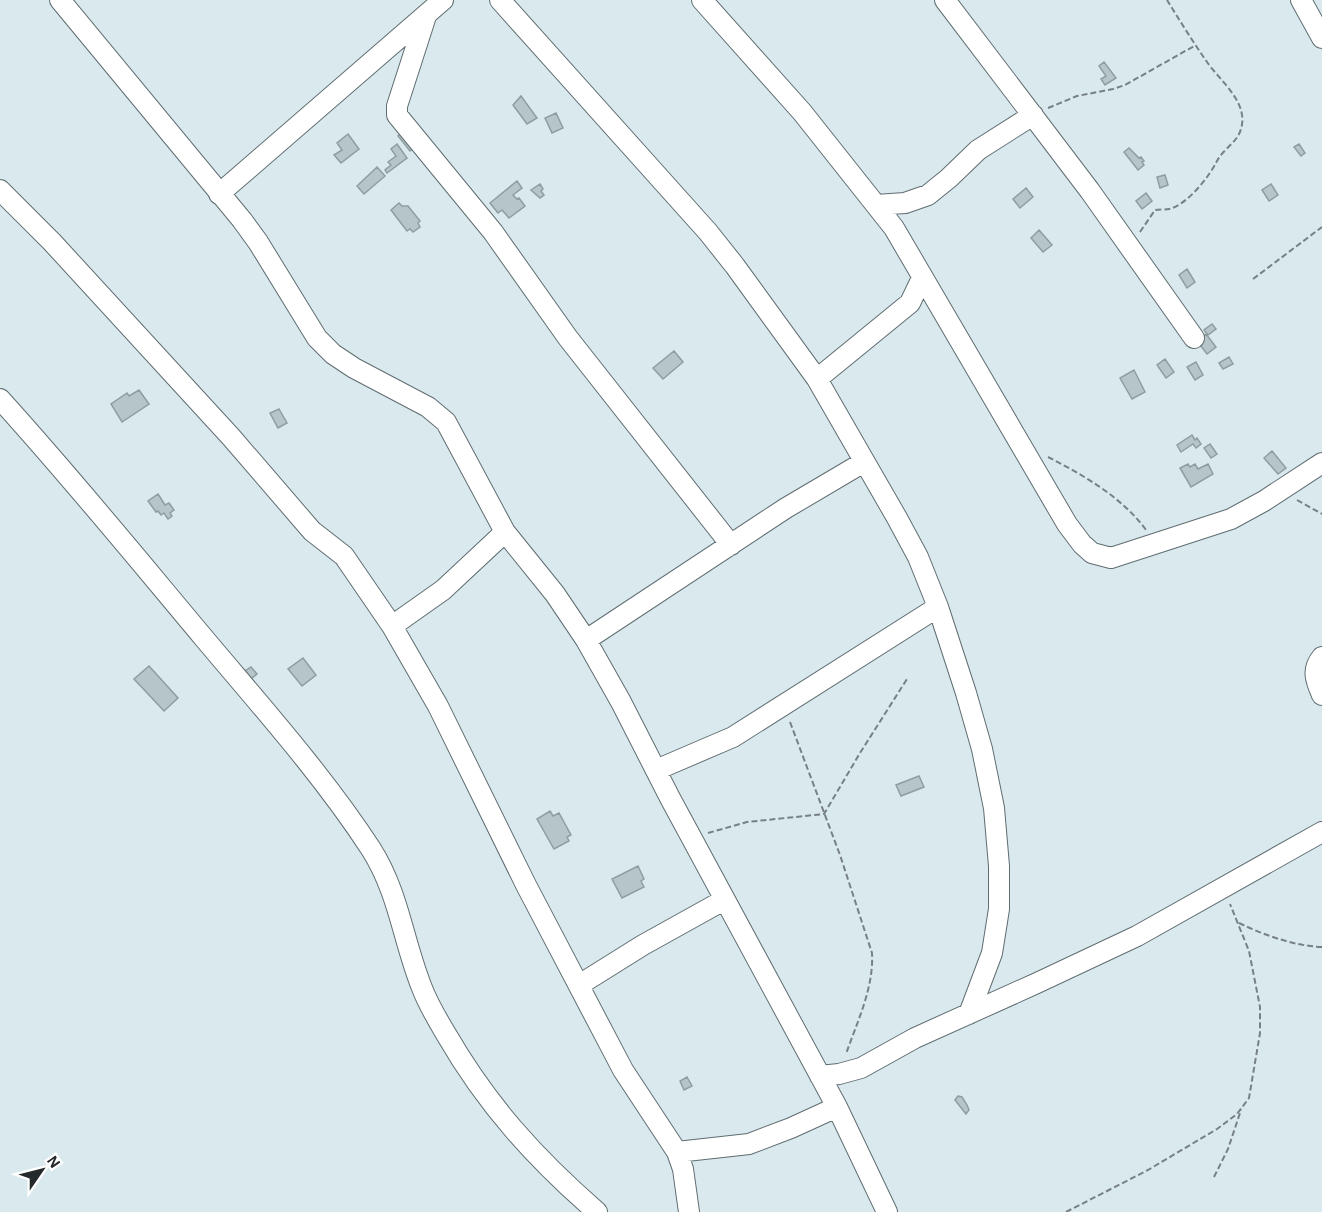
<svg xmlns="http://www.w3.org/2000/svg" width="1322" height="1212" font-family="'Alegreya Sans',sans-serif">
  <rect width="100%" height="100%" fill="#dae9ee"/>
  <path fill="#b6c5c9" stroke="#8f9da1" stroke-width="1.5" d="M 1104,62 L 1116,78 L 1105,85 L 1101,79 L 1106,76 L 1099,66 Z
    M 521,96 L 537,118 L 527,124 L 513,105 Z
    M 556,113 L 563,128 L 552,133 L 545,118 Z
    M 406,130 L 418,145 L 410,151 L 398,136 Z
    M 348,134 L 359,149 L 341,163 L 334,155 L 342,150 L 337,143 Z
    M 397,144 L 407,158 L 387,173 L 385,170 L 391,165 L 388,162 L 396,156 L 391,149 Z
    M 1299,144 L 1305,153 L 1301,156 L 1294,147 Z
    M 1129,148 L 1139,158 L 1141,157 L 1144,161 L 1142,162 L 1144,165 L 1138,170 L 1124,152 Z
    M 377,167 L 385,176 L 364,194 L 357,186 Z
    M 1165,175 L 1168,185 L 1160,188 L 1157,177 Z
    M 517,181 L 522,188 L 513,195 L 517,199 L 519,198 L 525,206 L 509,218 L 502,210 L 498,213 L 490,203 Z
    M 540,184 L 543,189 L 541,191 L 544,195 L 540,198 L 531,190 Z
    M 1271,184 L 1278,195 L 1269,201 L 1262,190 Z
    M 1026,188 L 1033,197 L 1020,208 L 1013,199 Z
    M 1146,193 L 1152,201 L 1142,209 L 1136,201 Z
    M 399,203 L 402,206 L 408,206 L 420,221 L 418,223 L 420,227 L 413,232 L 410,229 L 407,231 L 391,210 Z
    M 1039,230 L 1052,245 L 1043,252 L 1031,238 Z
    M 1187,269 L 1195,282 L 1187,288 L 1179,275 Z
    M 1212,324 L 1216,329 L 1208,335 L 1204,330 Z
    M 1206,334 L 1216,347 L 1207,354 L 1197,341 Z
    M 674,351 L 683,362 L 663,379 L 653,368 Z
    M 1229,357 L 1233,364 L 1223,369 L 1219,363 Z
    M 1165,359 L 1174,372 L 1166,378 L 1157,365 Z
    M 1196,362 L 1203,375 L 1195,380 L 1187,367 Z
    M 1134,370 L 1145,392 L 1132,399 L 1120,378 Z
    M 139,390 L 149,404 L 122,422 L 111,404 L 127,393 L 129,396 Z
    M 279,409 L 287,423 L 278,428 L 270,413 Z
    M 1192,435 L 1195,440 L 1197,438 L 1201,444 L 1196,448 L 1193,444 L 1181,452 L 1177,445 Z
    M 1210,444 L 1217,454 L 1211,458 L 1204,448 Z
    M 1272,451 L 1286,468 L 1278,474 L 1264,458 Z
    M 1188,464 L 1190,467 L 1195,464 L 1198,469 L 1208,464 L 1213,474 L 1191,487 L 1180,468 Z
    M 158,494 L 165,505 L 169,503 L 174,510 L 170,513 L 172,516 L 168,519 L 164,513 L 161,515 L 158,511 L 156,512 L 148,501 Z
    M 303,658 L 316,675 L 302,686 L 288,669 Z
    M 149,666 L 178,698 L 164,711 L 134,679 Z
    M 251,667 L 257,674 L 251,679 L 245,671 Z
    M 919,776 L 924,787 L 901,796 L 896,785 Z
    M 550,811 L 553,816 L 559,813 L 571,835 L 567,837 L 569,841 L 554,849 L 537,819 Z
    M 638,866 L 644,879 L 641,881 L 644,887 L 622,898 L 612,879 Z
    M 687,1077 L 692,1086 L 684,1090 L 680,1081 Z
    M 958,1096 L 962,1097 L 967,1105 L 969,1110 L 966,1114 L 955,1100 Z"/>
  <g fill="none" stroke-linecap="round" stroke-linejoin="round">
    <g stroke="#5f6d71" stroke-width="22">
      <path id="minor" d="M 60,0 L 242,220 L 258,242 L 317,338 L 333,354 L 354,368 L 428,407 L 446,422 L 505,532 L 555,594 L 586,640 L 621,702 L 670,798 L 837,1107 L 887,1212
        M 500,0 L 708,232 L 735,266 L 817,379 L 897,518 L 918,557 L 938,607 L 966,693 L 982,749 L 994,808 L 999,866 L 999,909 L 992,953 L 969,1014
        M 702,0 L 802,112 L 894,228 L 1067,524 L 1082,544 L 1092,553 L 1111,558 L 1231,519 L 1264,501 L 1322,463
        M 945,0 L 1090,191 L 1194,338
        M 1301,0 L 1322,38
        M 426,16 L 397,106 L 397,115 L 493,232 L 568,338 L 731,545
        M 0,190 L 52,242 L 231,437 L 312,531 L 344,556 L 392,626 L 438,706 L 526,885 L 623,1070 L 677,1152 L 683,1169 L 689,1212
        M 219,194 L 443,0
        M 876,205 L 905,203 L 928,195 L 949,178 L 978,150 L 1033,115
        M 817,379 L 910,303 L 922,278
        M 0,399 C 70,476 136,557 203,637 C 260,705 322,774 371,849 C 399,893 403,941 422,988 C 428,1004 437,1019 446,1034 C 487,1105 535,1158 597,1212
        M 392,626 L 443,590 L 505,532
        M 586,640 L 786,508 L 864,462
        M 1322,657 C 1311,670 1316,681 1322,695
        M 656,770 L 733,737 L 938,607
        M 579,985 L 643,945 L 724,900
        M 820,1076 L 839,1074 L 861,1068 L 915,1038 L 1037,983 L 1137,936 L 1322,832
        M 677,1152 L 749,1144 L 791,1128 L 837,1107"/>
    </g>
    <path stroke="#778184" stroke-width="2" stroke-dasharray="6 3" stroke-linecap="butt" d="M 1048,108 L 1077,96 L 1113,89 L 1125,85 L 1196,45
      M 1140,232 L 1155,210 C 1159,209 1165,210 1169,209 C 1187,205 1209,177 1217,161 C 1223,149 1237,143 1241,129 C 1249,102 1220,81 1207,62 C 1193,42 1180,21 1167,0
      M 1253,279 L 1322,227
      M 1048,457 C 1083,475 1122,497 1146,530
      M 1297,500 L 1322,514
      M 790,722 L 840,855 L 872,953 C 874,988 857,1022 846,1054
      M 708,833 L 747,822 L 824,814 L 860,753 L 907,679
      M 1239,923 C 1264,935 1294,946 1322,947
      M 1214,1177 L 1228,1149 L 1241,1110
      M 1066,1212 L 1148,1170 L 1217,1129 L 1237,1114 L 1249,1098 L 1260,1033 L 1260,1007 L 1249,951 L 1230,904"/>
    <use href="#minor" stroke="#fff" stroke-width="20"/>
  </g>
  <g transform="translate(42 1170) rotate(55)" stroke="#ffffff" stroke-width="4.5" paint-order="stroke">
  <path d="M0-4.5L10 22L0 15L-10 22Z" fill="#24292b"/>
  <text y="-9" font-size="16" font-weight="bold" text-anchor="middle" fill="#24292b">N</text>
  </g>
</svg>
